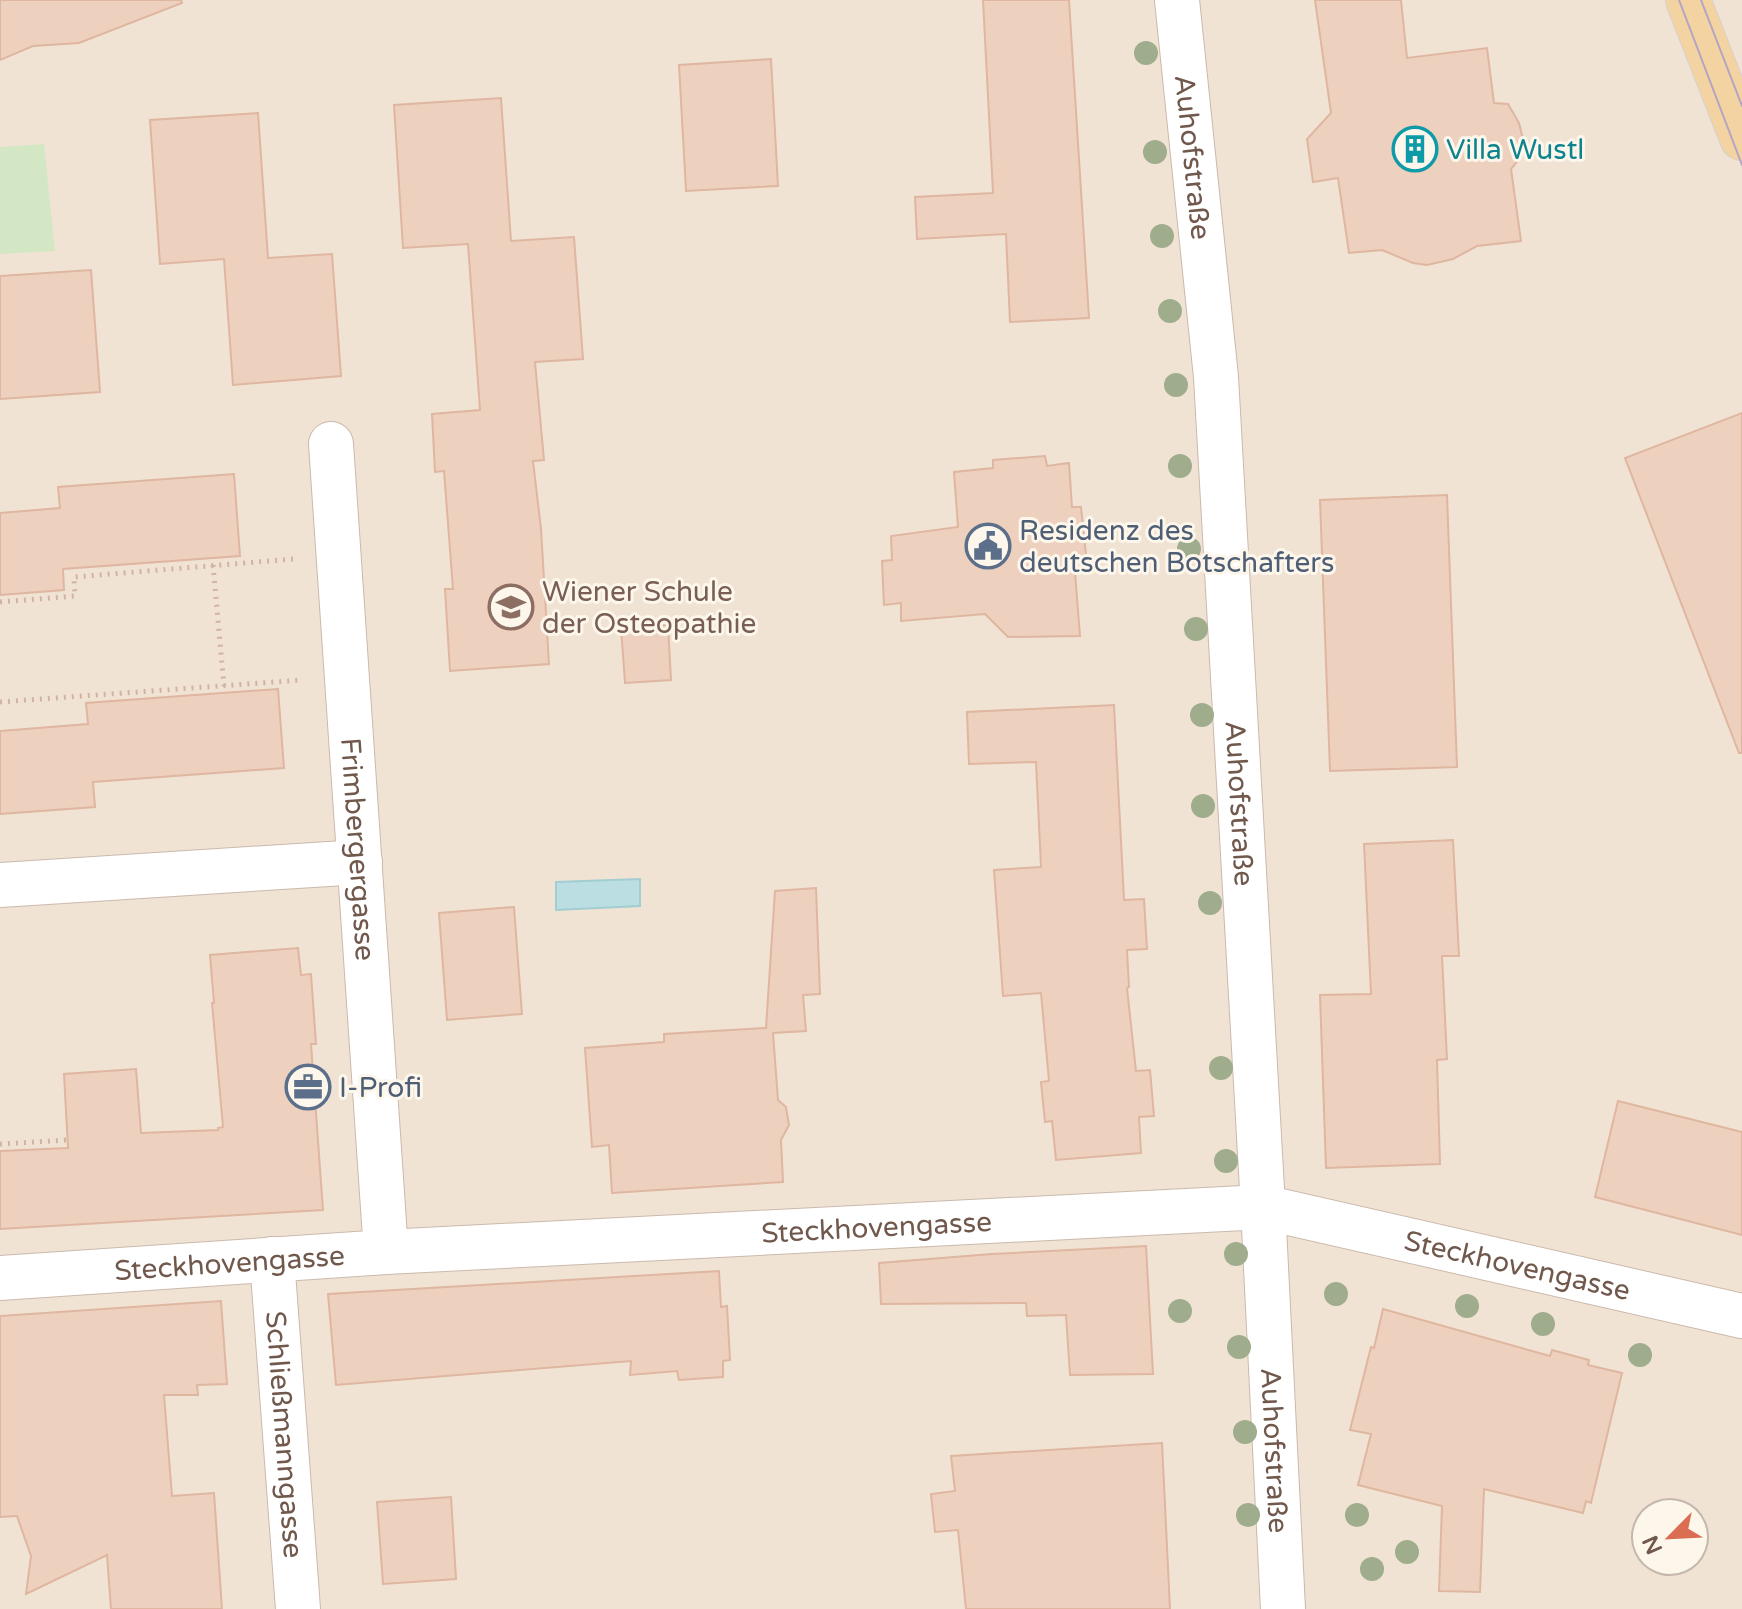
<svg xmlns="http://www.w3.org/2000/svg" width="1742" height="1609" font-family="'Varela Round',sans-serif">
  <rect width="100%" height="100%" fill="#faf1e5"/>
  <path fill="#f1e3d4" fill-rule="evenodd" d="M 0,0 L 1742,0 L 1742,1609 L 0,1609 ZM 1646,1513 L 1694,1513 L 1694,1561 L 1646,1561 Z"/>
  <path fill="#d4e7c5" d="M 44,144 L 55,251 L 0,254 L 0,147 Z"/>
  <path fill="#bbdee2" stroke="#a2cdd3" stroke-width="2" d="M 640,879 L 640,906 L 556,910 L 556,882 Z"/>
  <path fill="#eed0bf" stroke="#dfb6a0" stroke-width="2" d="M 0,0 L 181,0 L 182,3 L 79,43 L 33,46 L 0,60 Z
    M 983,0 L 1069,0 L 1089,318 L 1010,322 L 1006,234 L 917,239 L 915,197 L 993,193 Z
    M 1315,0 L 1401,0 L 1407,58 L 1487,48 L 1494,103 L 1508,104 L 1519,123 L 1523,139 L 1520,158 L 1511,169 L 1521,241 L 1477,246 L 1453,259 L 1427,265 L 1413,263 L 1382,250 L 1349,253 L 1338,178 L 1313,182 L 1307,139 L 1331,113 Z
    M 771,59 L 778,186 L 686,191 L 679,65 Z
    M 501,98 L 511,241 L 574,237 L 583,359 L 535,362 L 544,460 L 533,461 L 541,529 L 549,664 L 450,671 L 445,589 L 453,589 L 444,471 L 435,472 L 432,414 L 480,410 L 468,244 L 403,248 L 394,105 Z
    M 258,113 L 268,258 L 332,254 L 341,376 L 233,385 L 224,259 L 160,264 L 150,120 Z
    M 91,270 L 100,392 L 0,399 L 0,276 Z
    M 1742,413 L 1742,753 L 1739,753 L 1625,458 Z
    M 1045,456 L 1047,466 L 1069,463 L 1072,507 L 1081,507 L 1086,555 L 1074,559 L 1080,636 L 1008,637 L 985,614 L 901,621 L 901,603 L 884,605 L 882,561 L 892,560 L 891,536 L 958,527 L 954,472 L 993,468 L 993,460 Z
    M 234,474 L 240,556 L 63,569 L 64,590 L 0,595 L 0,513 L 60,508 L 58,487 Z
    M 1447,495 L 1457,767 L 1330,771 L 1320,500 Z
    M 668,625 L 671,680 L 625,683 L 621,628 Z
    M 278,689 L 284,768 L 93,782 L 95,807 L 0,814 L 0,731 L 88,724 L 86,703 Z
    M 1114,705 L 1124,900 L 1144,899 L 1147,949 L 1127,950 L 1129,987 L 1127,988 L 1136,1071 L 1150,1070 L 1154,1116 L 1139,1117 L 1141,1153 L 1056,1160 L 1052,1121 L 1045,1122 L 1041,1082 L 1049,1081 L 1041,993 L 1003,996 L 994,870 L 1041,867 L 1036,762 L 969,764 L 967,712 Z
    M 1453,840 L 1459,956 L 1442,956 L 1447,1059 L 1437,1060 L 1440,1164 L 1326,1168 L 1320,995 L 1371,994 L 1364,844 Z
    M 816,888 L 820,994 L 803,995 L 806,1031 L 773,1033 L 778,1100 L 786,1107 L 789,1125 L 781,1140 L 783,1182 L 612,1193 L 609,1145 L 592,1147 L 585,1048 L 664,1042 L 664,1034 L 766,1028 L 775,891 Z
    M 514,907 L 522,1014 L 447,1020 L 439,913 Z
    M 298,948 L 301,975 L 311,974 L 316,1044 L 311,1044 L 323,1210 L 0,1229 L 0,1151 L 68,1148 L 64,1074 L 136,1069 L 141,1133 L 218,1130 L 218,1128 L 223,1127 L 212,1003 L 214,1003 L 210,955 Z
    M 1618,1101 L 1742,1132 L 1742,1235 L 1595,1197 Z
    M 1146,1246 L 1153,1374 L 1070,1375 L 1066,1315 L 1027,1316 L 1026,1303 L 881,1304 L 879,1263 L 992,1254 Z
    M 719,1271 L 721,1307 L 727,1306 L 730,1360 L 723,1361 L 723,1377 L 679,1380 L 677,1371 L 630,1375 L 631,1361 L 336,1385 L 328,1294 Z
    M 221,1301 L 227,1384 L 197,1385 L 198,1395 L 164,1395 L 172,1496 L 214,1493 L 222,1609 L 111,1609 L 107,1555 L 26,1594 L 31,1556 L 17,1516 L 0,1517 L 0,1316 Z
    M 1383,1309 L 1550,1356 L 1552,1350 L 1589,1360 L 1588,1365 L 1622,1373 L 1591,1503 L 1586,1501 L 1583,1513 L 1484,1489 L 1480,1592 L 1439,1591 L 1442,1506 L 1358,1485 L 1371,1434 L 1350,1430 L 1371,1347 L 1374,1348 Z
    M 1162,1443 L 1170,1609 L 966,1609 L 958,1530 L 935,1532 L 931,1494 L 955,1491 L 951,1456 Z
    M 451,1497 L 456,1579 L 383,1584 L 377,1502 Z"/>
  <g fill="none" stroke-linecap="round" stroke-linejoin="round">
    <g stroke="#cbb9ac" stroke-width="46">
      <g id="minor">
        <path id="s1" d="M 1177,0 L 1216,377 L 1263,1207 L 1283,1609"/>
        <path id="s2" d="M 331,444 L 386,1252"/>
        <path d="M 0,885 L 360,862"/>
        <path id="s3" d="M 272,1259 L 298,1609"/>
        <path id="s4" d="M 0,1278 L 386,1252 L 1263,1207 L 1742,1316"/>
      </g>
    </g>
    <g stroke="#d7d0cd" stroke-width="46">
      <path id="major" d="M 1688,0 L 1742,138"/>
    </g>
    <path stroke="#d2b3a2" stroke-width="5" stroke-dasharray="2 6" stroke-linecap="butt" d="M 213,565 L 224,686
      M 0,602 L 75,596 L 74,577 L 294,559
      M 0,702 L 302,680
      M 0,1144 L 67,1140"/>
    <use href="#minor" stroke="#fff" stroke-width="44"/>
    <use href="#major" stroke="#f4d3a2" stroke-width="44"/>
    <path stroke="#b4a4c3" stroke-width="2" d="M 1679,0 L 1742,165
      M 1701,0 L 1742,106"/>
  </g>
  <g fill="#9fad8d">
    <circle cx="1146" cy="53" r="12"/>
    <circle cx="1155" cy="152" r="12"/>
    <circle cx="1162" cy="236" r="12"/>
    <circle cx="1170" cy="311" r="12"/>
    <circle cx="1176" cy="385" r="12"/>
    <circle cx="1180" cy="466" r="12"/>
    <circle cx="1189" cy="549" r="12"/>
    <circle cx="1196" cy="629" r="12"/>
    <circle cx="1202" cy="715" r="12"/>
    <circle cx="1203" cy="806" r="12"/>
    <circle cx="1210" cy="903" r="12"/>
    <circle cx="1221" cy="1068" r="12"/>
    <circle cx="1226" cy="1161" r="12"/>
    <circle cx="1236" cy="1254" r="12"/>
    <circle cx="1336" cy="1294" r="12"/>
    <circle cx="1467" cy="1306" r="12"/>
    <circle cx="1180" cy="1311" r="12"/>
    <circle cx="1543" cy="1324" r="12"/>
    <circle cx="1239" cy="1347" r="12"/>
    <circle cx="1640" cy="1355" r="12"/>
    <circle cx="1245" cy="1432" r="12"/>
    <circle cx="1248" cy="1515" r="12"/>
    <circle cx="1357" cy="1515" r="12"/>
    <circle cx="1407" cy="1552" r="12"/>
    <circle cx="1372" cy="1569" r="12"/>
  </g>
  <defs>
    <g id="building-ring" transform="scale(2.3)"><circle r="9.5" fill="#fdf6eb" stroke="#0f9aa8" stroke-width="1.5"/><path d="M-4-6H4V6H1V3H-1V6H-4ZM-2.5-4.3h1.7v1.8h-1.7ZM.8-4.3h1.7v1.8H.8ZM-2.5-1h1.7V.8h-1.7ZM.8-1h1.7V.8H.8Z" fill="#0f9aa8"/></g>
    <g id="civic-ring" transform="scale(2.3)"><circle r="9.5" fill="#fdf6eb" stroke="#5c6f8a" stroke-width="1.5"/><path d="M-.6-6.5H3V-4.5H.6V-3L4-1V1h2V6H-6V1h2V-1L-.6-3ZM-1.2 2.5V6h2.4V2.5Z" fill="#5c6f8a"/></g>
    <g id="school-ring" transform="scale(2.3)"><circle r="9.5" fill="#fdf6eb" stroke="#8d6e63" stroke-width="1.5"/><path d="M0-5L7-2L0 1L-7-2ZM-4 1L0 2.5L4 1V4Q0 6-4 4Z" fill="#8d6e63"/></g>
    <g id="office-ring" transform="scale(2.3)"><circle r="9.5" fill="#fdf6eb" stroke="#5c6f8a" stroke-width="1.5"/><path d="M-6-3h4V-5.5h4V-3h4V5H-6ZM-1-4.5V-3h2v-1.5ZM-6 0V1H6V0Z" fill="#5c6f8a"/></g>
  </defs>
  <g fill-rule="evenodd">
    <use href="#building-ring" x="1415" y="149"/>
    <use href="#civic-ring" x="988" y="546"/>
    <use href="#school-ring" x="511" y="607"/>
    <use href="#office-ring" x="308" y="1087"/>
  </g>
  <g text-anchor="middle" stroke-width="6" stroke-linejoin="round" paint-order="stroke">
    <g font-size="28" fill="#0d838f" stroke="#fdf6eb" text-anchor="start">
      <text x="1446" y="159">Villa Wustl</text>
    </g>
    <g font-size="28" fill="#71584c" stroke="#fdf6eb">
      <text dy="10" stroke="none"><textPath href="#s1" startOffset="158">Auhofstraße</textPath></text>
      <text dy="10" stroke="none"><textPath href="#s1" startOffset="806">Auhofstraße</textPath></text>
      <text dy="10" stroke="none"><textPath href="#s2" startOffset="406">Frimbergergasse</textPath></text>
      <text dy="10" stroke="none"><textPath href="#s4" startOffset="878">Steckhovengasse</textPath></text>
      <text dy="10" stroke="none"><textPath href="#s4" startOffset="230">Steckhovengasse</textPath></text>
      <text dy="10" stroke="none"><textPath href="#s4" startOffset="1526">Steckhovengasse</textPath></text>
      <text dy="10" stroke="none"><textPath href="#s3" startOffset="176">Schließmanngasse</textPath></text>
      <text dy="10" stroke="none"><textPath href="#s1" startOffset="1454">Auhofstraße</textPath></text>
    </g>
    <g font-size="28" fill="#4e5e75" stroke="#fdf6eb" text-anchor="start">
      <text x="1019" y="540">Residenz des<tspan x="1019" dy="32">deutschen Botschafters</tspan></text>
      <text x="339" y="1097">I-Profi</text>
    </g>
    <g font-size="28" fill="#785e54" stroke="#fdf6eb" text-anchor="start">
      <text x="542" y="601">Wiener Schule<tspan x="542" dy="32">der Osteopathie</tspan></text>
    </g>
  </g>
  <g transform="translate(1670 1537) rotate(246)"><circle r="38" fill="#fdf6eb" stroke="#c5b7ab" stroke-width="2"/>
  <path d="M0-6L14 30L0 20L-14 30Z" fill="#db6d53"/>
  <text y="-12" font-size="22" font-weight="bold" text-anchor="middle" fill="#71584c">N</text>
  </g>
</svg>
